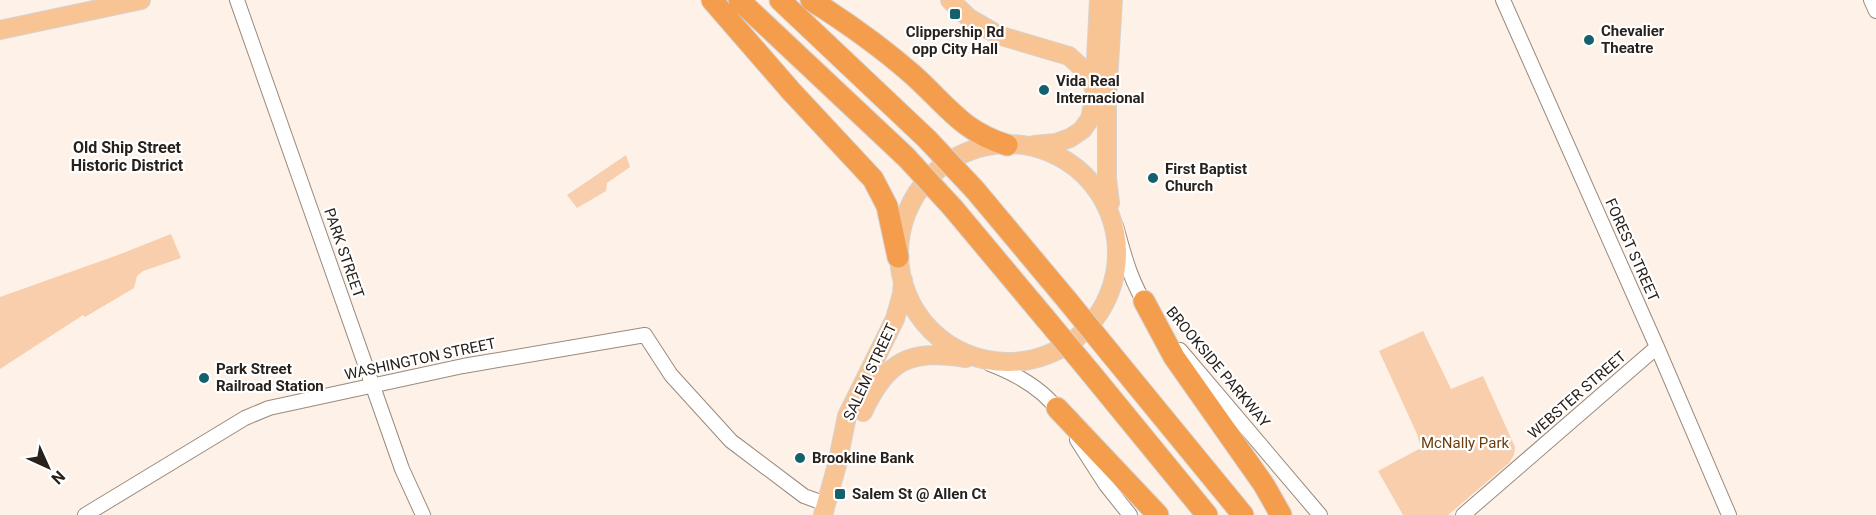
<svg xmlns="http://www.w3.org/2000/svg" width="1876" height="515" font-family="Roboto,sans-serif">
  <rect width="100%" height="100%" fill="#fdf1e8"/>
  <path fill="#f8cead" d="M 626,155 L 630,167 L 607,183 L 606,191 L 577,208 L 567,195 Z
    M 171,234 L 181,258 L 143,271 L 137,276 L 134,288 L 85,317 L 83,315 L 0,369 L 0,297 L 118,255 Z
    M 1423,331 L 1451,389 L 1483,376 L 1515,447 L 1514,455 L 1509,463 L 1448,515 L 1403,515 L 1378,471 L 1421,448 L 1417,434 L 1379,351 Z"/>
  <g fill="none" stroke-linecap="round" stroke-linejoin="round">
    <g stroke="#9b8a7c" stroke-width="16">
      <path id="minor" d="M 237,0 L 402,469 L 423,515
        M 1503,0 L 1657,347 L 1729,515
        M 1871,0 L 1876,11
        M 1116,226 C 1124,255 1131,283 1148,308
        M 1180,350 L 1320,515
        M 990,364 C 1016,374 1044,389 1060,413
        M 1077,440 L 1106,485 L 1130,515
        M 85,515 L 245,418 L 269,408 L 463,366 L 645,335 L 671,375 L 731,441 L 804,496 L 826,504
        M 1463,515 L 1657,347"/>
    </g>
    <g stroke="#d4d3d2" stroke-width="20">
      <path id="major" d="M 950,0 L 969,18 L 998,35 L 1069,56 L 1081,67 L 1095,89
        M 0,30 L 141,0
        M899 253a109 109 0 1 1 218 0a109 109 0 1 1-218 0Z
        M 1034,145 L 1056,143 L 1070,138 L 1082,130 L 1090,119 L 1094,99 L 1099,0
        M 1110,203 L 1107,179 L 1107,98 L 1113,0
        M 863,412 C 887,360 909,349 966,358
        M 823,515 L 837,465 L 847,416 L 895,319 L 902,294 L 903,280"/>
    </g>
    <g stroke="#d4d3d2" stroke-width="23">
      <path id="highway" d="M 712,0 L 791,91 L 873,179 L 887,206 L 898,257
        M 739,0 L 906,157
        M 780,0 L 927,139
        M 811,0 C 846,22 880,46 912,74 C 946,104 961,131 1007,145
        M 975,190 L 1067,300
        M 953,208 L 1045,318
        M 1144,301 L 1174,357 L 1264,485 L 1281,515
        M 1111,354 L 1243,515
        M 1090,372 L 1207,515
        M 1057,408 L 1158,515"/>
    </g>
    <use href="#minor" stroke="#fff" stroke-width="14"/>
    <use href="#major" stroke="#f8c494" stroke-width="18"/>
    <use href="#highway" stroke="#f49d4c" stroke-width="21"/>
    <g stroke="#d4d3d2" stroke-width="23" stroke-linecap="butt">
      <path id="highway-bridge" d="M 927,139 L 975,190
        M 906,157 L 953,208
        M 1067,300 L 1111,354
        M 1045,318 L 1090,372"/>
    </g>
    <use href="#highway-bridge" stroke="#f49d4c" stroke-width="21"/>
  </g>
  <g fill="#14616d" stroke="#fff" stroke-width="2">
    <rect x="949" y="8" width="12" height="12" rx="3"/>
    <circle cx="1589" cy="40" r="6"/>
    <circle cx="1044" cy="90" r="6"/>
    <circle cx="1153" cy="178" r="6"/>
    <circle cx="204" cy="378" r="6"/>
    <circle cx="800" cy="458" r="6"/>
    <rect x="834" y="488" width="12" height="12" rx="3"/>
  </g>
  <g text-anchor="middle" stroke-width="4.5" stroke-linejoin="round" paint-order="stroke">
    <g font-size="15" font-weight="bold" fill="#28211c" stroke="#fff" text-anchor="start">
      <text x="1601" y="36">Chevalier<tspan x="1601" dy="17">Theatre</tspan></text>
      <text x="955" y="37" text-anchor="middle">Clippership Rd<tspan x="955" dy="17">opp City Hall</tspan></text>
      <text x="1056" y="86">Vida Real<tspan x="1056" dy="17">Internacional</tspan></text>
      <text x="1165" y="174">First Baptist<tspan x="1165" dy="17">Church</tspan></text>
      <text x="216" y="374">Park Street<tspan x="216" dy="17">Railroad Station</tspan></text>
      <text x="812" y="463">Brookline Bank</text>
      <text x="852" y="499">Salem St @ Allen Ct</text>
    </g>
    <g font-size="15" fill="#28211c" stroke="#fff">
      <text transform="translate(1632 250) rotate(66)" y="5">FOREST STREET</text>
      <text transform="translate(344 253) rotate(71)" y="5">PARK STREET</text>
      <text transform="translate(420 359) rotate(-12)" y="5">WASHINGTON STREET</text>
      <text transform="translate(1218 367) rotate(50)" y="5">BROOKSIDE PARKWAY</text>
      <text transform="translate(870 372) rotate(-65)" y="5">SALEM STREET</text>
      <text transform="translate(1577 395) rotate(-41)" y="5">WEBSTER STREET</text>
    </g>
    <g font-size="15" fill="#6c3e0e" stroke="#fff">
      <text x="1465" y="448">McNally Park</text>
    </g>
    <g font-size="16" font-weight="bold" fill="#28211c" stroke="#fff">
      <text x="127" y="153">Old Ship Street<tspan x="127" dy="18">Historic District</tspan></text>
    </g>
  </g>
  <g transform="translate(48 467) rotate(135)" stroke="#ffffff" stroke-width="4.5" paint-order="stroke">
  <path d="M0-4.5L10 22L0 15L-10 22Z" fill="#28211c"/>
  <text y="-9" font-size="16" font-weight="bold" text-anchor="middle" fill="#28211c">N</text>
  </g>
</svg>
